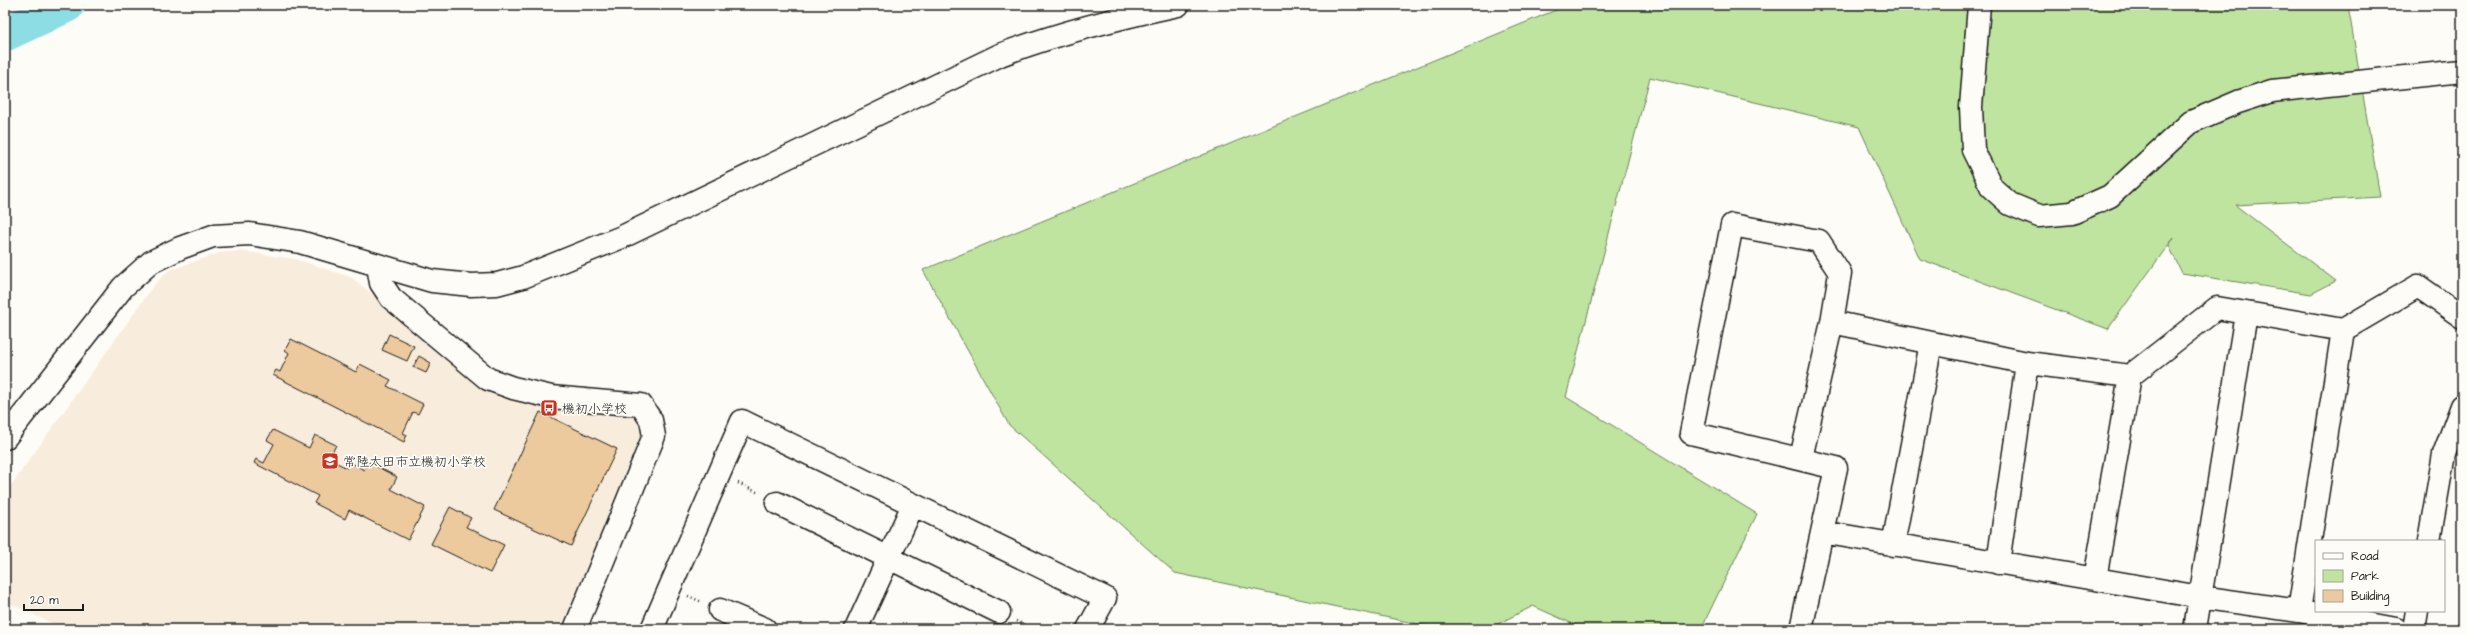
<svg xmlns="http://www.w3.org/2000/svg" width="2467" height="634" font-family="'Architects Daughter','Klee One',sans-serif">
  <rect width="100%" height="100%" fill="#fdfcf7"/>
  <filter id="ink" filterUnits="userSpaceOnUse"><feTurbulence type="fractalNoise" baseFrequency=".025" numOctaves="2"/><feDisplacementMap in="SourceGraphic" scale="8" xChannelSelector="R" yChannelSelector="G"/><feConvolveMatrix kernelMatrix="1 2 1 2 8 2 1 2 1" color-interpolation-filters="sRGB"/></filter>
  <g filter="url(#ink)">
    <path fill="#f8eddc" d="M 240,251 L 295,259 L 351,277 L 487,386 L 634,411 L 644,429 L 567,629 L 64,629 L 5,601 L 5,494 L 154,285 L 168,271 L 219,253 Z"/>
    <path fill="#bfe49f" stroke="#6e805e" d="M 1568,5 L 2348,5 L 2380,197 L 2235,205 L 2336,281 L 2311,294 L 2182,273 L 2169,246 L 2174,237 L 2108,329 L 1920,259 L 1859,127 L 1650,77 L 1566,397 L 1757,514 L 1701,629 L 1584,629 L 1533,606 L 1488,629 L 1442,629 L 1175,573 L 1009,425 L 923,270 Z"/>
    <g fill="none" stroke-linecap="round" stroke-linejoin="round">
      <path stroke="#8cdee4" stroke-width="35" d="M 5,34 L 67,5"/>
    </g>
    <path fill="#ecca9d" stroke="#1c1c1c" d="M 389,334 L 414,346 L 407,361 L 382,350 Z
      M 291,339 L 356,372 L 360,364 L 391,380 L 387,386 L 423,404 L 418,414 L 413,412 L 403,433 L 407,435 L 404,442 L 273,375 L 276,370 L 280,372 L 289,353 L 285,350 Z
      M 419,356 L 431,363 L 426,373 L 413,367 Z
      M 540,412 L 617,449 L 571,546 L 494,510 Z
      M 273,430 L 309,448 L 315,435 L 336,445 L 329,459 L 347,468 L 350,462 L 364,470 L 368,462 L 397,477 L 391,489 L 425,507 L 408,540 L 349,510 L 345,519 L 314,503 L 318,496 L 254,463 L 256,459 L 264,463 L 274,444 L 267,440 Z
      M 450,507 L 471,518 L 466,527 L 504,545 L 490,573 L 431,544 Z"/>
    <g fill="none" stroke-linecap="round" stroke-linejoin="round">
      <g stroke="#1c1c1c" stroke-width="25">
        <path id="minor" d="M 1979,5 L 1971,107 L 1973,150 L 1992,188 L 2010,204 L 2039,216 L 2072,213 L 2110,196 L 2191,122 L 2238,102 L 2272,91 L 2462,71
          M 378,266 L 381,283 L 391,298 L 488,379 L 513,388 L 551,397 L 641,405 L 651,420 L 654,436 L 575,629
          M 1832,322 L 2027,363 L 2130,376 L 2217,308 L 2343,330 L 2418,286 L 2462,317
          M 5,438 L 123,287 L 151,262 L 180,248 L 213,236 L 250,234 L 300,242 L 432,281 L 471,285 L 497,284 L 523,277 L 622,237 L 1000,55 C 1058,33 1117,18 1178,5
          M 777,503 L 999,612
          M 1822,532 L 2200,597 L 2299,611 L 2396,629
          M 2429,541 L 2444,454 L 2462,406
          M 1893,545 L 1931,343
          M 1998,563 L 2027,363
          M 2095,579 L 2130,376
          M 720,610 L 765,629
          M 2299,611 L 2343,330
          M 652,629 L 742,421 L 1105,598 L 1088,629
          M 856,629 L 913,505
          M 1801,629 L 1836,468 L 1691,433 L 1732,225 L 1819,241 L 1840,273 L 1832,322 L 1801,458
          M 2195,629 L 2246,314
          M 2414,629 L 2417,611"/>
      </g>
      <path stroke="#1c1c1c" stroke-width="2.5" stroke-dasharray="1 3" stroke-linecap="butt" d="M 738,483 L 759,493
        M 688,596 L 702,602
        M 1016,621 L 1033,629"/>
      <use href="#minor" stroke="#fdfcf7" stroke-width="22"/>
    </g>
  </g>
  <defs>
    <g id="bus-square" transform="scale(0.9)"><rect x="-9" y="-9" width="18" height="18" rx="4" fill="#c8321e" stroke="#fdfcf7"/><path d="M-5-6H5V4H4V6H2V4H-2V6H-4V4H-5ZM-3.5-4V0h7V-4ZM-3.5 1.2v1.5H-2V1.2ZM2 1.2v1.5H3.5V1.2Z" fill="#fff"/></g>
    <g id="school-square" transform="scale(0.9)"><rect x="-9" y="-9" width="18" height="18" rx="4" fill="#c8321e" stroke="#fdfcf7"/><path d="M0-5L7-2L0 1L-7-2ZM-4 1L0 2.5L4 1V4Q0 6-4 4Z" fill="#fff"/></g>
  </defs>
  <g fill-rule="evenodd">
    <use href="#bus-square" x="549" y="408"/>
    <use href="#school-square" x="330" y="461"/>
  </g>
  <g text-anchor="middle" stroke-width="3.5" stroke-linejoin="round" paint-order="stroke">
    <g font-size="13" fill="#1c1c1c" stroke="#fdfcf7" text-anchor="start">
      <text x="562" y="413">機初小学校</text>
      <text x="343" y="466">常陸太田市立機初小学校</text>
    </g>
  </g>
  <rect width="2467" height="634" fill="none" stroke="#fdfcf7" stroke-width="20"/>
  <rect x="10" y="10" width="2447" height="614" fill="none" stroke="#1c1c1c" stroke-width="1.5" filter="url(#ink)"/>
  <rect x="2315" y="540" width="130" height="72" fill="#fdfcf7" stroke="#a3a29f"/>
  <rect x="2323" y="553" width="20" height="6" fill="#fdfcf7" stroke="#a3a29f"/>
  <text x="2351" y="560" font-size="12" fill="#1c1c1c">Road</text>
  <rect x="2323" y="570" width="20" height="12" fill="#bfe49f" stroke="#a3a29f"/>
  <text x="2351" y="580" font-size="12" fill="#1c1c1c">Park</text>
  <rect x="2323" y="590" width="20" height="12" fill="#ecca9d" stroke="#a3a29f"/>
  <text x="2351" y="600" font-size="12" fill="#1c1c1c">Building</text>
  <path d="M24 604v6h59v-6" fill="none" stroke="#1c1c1c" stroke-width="2"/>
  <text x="30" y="604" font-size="12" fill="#1c1c1c" stroke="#fdfcf7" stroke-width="3" paint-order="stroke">20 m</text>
</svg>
